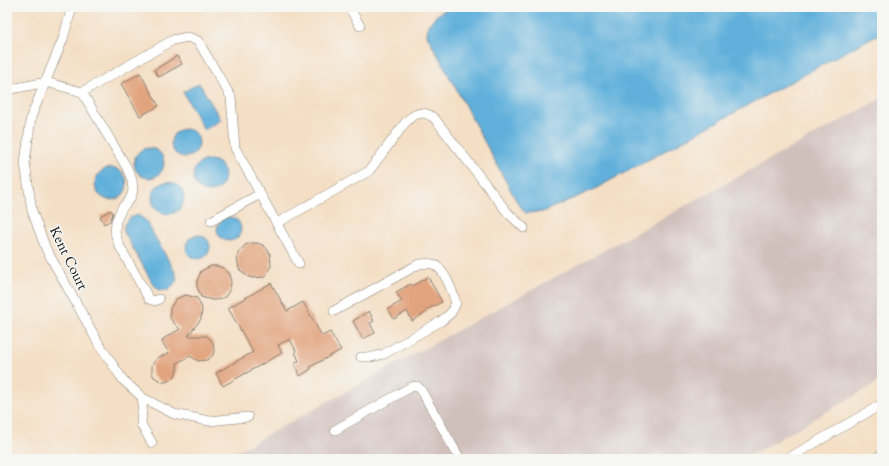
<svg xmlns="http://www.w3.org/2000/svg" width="889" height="466" font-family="Cardo,serif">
  <rect width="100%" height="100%" fill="#f6f6f2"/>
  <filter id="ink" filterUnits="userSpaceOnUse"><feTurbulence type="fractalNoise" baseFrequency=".025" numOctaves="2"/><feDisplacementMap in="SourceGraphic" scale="8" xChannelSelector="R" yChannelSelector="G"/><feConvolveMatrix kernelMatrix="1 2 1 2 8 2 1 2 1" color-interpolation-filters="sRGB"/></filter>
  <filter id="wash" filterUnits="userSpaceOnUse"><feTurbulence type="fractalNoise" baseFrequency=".012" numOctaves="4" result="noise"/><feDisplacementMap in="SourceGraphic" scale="16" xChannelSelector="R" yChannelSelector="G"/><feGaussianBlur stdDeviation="0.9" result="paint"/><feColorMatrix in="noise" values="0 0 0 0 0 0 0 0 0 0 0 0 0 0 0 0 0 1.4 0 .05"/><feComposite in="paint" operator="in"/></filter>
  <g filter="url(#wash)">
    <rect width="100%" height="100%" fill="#f4dfc5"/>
    <path fill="#d0c0bc" d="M 882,98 L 882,380 L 744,459 L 223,459 Z"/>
    <path fill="#61b0db" stroke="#3e667c" d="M 450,7 L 882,7 L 882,32 L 593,190 L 542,212 L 526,213 L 517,202 L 427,35 L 428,25 L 437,15 Z
      M 199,83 L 221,120 L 204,130 L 183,92 Z
      M171 143a14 14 0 1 1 28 0a14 14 0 1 1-28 0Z
      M134 163a15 15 0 1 1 30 0a15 15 0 1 1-30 0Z
      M193 176a16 16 0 1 1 32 0a16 16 0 1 1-32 0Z
      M95 184a16 16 0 1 1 32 0a16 16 0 1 1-32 0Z
      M152 198a16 16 0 1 1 32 0a16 16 0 1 1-32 0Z
      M 138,215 L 146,221 L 175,272 L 177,280 L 169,290 L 159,290 L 153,284 L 124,232 L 124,224 L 130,218 Z
      M217 229a12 12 0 1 1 24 0a12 12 0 1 1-24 0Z
      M186 247a12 12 0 1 1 24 0a12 12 0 1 1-24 0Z"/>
    <g id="blocks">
      <path fill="#e2a47f" d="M 177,56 L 182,64 L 159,77 L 154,70 Z
        M 140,73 L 159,106 L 140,116 L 121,84 Z
        M 111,210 L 113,214 L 110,221 L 104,224 L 100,216 Z
        M 251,243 L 257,243 L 263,245 L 267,249 L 270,254 L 271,266 L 265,277 L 252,278 L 247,276 L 239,269 L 237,258 L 238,253 L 245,245 Z
        M 211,266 L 217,266 L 223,268 L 230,274 L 231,283 L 230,289 L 225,297 L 217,300 L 212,300 L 201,297 L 197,286 L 197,281 L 201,271 Z
        M 428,277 L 442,302 L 426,310 L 427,312 L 412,321 L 407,311 L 394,319 L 388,309 L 402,301 L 396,292 L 411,284 L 412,286 Z
        M 271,283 L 287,311 L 303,302 L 322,336 L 330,332 L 341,350 L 310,367 L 311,369 L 300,376 L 294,364 L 299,361 L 295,352 L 296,351 L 290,339 L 278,345 L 282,353 L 223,386 L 216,373 L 253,352 L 228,308 Z
        M 186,295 L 197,298 L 202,308 L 201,319 L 188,336 L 207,336 L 213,342 L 214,351 L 213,355 L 207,360 L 198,361 L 190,356 L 177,363 L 177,370 L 174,378 L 166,382 L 162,382 L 154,377 L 152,373 L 152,365 L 157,358 L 169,353 L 162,342 L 163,339 L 180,329 L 173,322 L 170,318 L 170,308 L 176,299 Z
        M 369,311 L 374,321 L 370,323 L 375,333 L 363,339 L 353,321 Z"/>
    </g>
  </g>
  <g filter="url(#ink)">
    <use href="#blocks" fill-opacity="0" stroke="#887e70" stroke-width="1"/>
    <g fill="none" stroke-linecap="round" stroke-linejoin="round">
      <g stroke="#887e70" stroke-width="10">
        <path id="minor" d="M 72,7 L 63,39 L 31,117 L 25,163 L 32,211 L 46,249 L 99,344 L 123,380 L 143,398 L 174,414 L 209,421 L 248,417
          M 349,7 L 360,26
          M 7,90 L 46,82 L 82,92 L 173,40 L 188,37 L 198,41 L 231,97 L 235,148 L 299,264
          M 82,92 L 127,168 L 132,180 L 133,191 L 130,199 L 122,208 L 116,221 L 115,233 L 119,245 L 149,299 L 155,301 L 159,299
          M 211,221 L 260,194
          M 277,223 L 369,171 L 405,123 C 414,113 424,109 435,119 L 508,213 L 524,228
          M 334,311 L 419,264 C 423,264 429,263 433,264 C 444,268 453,292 456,303 L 451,313 L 441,321 L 384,354 L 372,357 L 361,357
          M 143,398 L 141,424 L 152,443
          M 335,430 L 411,387 L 417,386 L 421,390 L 460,459
          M 787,459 L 882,404"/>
      </g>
      <g stroke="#887e70" stroke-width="14">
        <path id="highway" d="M 878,459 L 882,457"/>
      </g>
      <use href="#minor" stroke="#fff" stroke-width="9"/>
      <use href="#highway" stroke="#fff" stroke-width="13"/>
    </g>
  </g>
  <g text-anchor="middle" stroke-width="3" stroke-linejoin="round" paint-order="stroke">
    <g font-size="14" fill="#1c1c1c" stroke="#f6f6f2">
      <text transform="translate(69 258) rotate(64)" y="5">Kent Court</text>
    </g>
  </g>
  <rect width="889" height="466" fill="none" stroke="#f6f6f2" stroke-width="24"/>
</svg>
